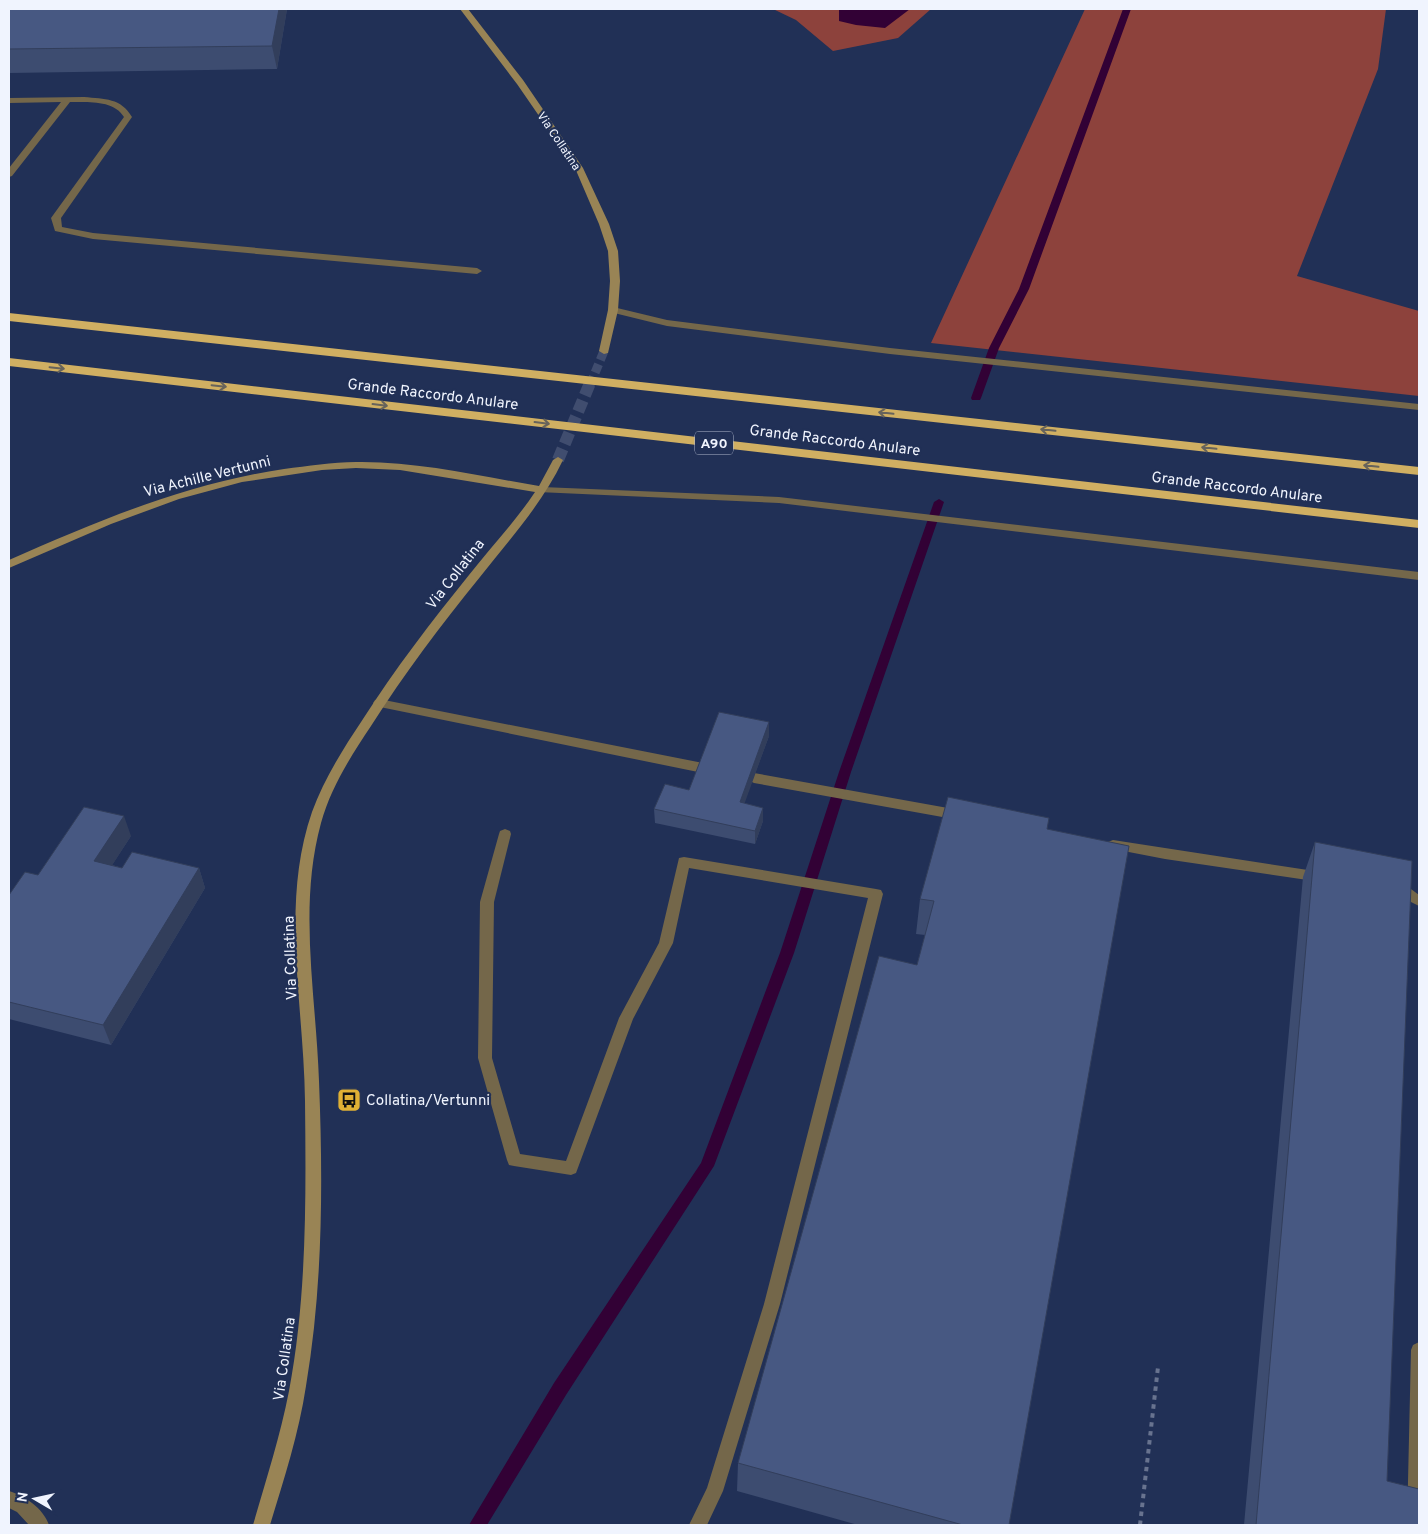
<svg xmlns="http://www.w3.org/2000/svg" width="1428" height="1534" font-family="Overpass,sans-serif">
  <rect width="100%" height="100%" fill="#213056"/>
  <path fill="#8d423c" d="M 773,9 L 931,9 L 898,38 L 833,51 L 796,20 Z
    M 1085,9 L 1386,9 L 1378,69 L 1297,276 L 1419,311 L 1419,396 L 931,343 Z"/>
  <path fill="#320135" d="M 839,9 L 910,9 L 885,28 L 856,25 L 839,21 Z"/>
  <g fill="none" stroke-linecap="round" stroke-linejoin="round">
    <path fill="#320135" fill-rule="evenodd" d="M 1123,9 L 1131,9 L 1029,289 L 999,348 L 981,398 L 980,400 L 972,400 L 971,398 L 989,348 L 1019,289 Z
      M 939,499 L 944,502 L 851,772 L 794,953 L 714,1166 L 566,1395 L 487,1525 L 469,1525 L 554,1383 L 701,1163 L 780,953 L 839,772 L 934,502 Z"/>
    <path stroke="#404d6f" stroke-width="9" stroke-dasharray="9 4.5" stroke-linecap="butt" d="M 590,385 L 604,351"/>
    <path stroke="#404d6f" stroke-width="12" stroke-dasharray="12 5.5" stroke-linecap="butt" d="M 558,460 L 590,383"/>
    <path stroke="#68738f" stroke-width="4" stroke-dasharray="4.5 4.5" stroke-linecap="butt" d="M 1140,1525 L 1158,1367"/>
    <path fill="#74674a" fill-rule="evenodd" d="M 84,97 C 105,99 121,98 132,117 L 61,218 L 62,227 L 93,233 L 477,268 L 482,271 L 477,274 L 93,239 L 55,231 L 51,218 L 124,117 C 114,100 88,102 70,102 L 12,176 L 9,177 L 9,168 L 61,102 L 9,103 L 9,98 Z
      M 613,307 L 667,320 L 890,348 L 1419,404 L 1419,410 L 890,354 L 667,326 L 610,312 L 608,310 Z
      M 542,487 L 779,497 L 1419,572 L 1419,580 L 779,503 L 538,492 L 537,490 L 538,488 Z
      M 379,699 L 703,763 L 707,765 L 709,768 L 707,771 L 703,773 L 375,706 L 373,703 L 375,700 Z
      M 754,773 L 959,810 L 964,812 L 965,815 L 964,818 L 959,820 L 754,783 L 750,781 L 748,778 L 750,775 Z
      M 505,829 L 510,831 L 511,834 L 494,902 L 492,1058 L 520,1154 L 566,1161 L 619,1018 L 659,943 L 679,858 L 684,857 L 876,889 L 881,890 L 883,894 L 780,1304 L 723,1491 L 707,1525 L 689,1525 L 707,1488 L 764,1304 L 868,898 L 689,868 L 673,943 L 633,1019 L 576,1173 L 571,1175 L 514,1166 L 509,1165 L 507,1160 L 478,1058 L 480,902 L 499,834 L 500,831 Z
      M 1113,840 L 1321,872 L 1326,873 L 1328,877 L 1326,881 L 1321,882 L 1165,859 L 1108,848 L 1107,845 L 1108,842 Z
      M 1394,886 L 1411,889 L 1419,895 L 1419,906 L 1403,898 L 1389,895 L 1387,891 L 1389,887 Z
      M 1419,1342 L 1419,1525 L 1407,1525 L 1411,1350 L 1413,1345 Z
      M 9,1491 C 25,1496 43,1508 49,1525 L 29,1525 L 17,1512 L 9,1508 Z"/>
    <path fill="#998455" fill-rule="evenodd" d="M 460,9 L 468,9 L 523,80 L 583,168 L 609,224 L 618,251 L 620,281 L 618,310 L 608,353 L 604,354 L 599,351 L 608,310 L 610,281 L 608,251 L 599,224 L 575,168 L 517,84 Z
      M 558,457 L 563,460 C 542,504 510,539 480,577 C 441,625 404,674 371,726 C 351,756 331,787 321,823 C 298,907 316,995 319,1081 C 323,1182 323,1285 306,1386 C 299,1433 284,1479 270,1525 L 253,1525 C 266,1480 280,1437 289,1391 C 307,1296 306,1197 305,1101 C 304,1006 280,904 312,812 C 324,779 343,749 363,719 C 395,669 431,622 469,575 C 491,547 515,522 535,492 L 400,470 L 356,468 L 322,470 L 242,482 L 179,499 L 111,524 L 9,568 L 9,560 C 100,520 185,484 284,469 C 308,466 332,462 356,462 C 417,461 479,476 539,486 L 553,460 Z"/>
    <path fill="#d0af62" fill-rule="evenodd" d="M 9,313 L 1419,467 L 1419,475 L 9,321 Z
      M 9,358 L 1419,520 L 1419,528 L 9,366 Z"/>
  </g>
  <path fill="#3d4c70" d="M 9,9 L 287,9 L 277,69 L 9,73 Z
    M 769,736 L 744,803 L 763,821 L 755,844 L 655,823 L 654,809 L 689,790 Z
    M 1047,829 L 1009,1525 L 858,1525 L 737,1491 L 738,1463 L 917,965 L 925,935 L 916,934 L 920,899 Z
    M 131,836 L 112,865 L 122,868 L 199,868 L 205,888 L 111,1045 L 9,1019 L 9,895 L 38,875 Z
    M 1315,842 L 1387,1481 L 1419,1525 L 1244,1525 L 1303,877 Z"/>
  <path fill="#323e5b" d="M 279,9 L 287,9 L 277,69 L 272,46 Z
    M 769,722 L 769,736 L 740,816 L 740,802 Z
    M 763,808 L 763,821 L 755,844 L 755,831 Z
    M 124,816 L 131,836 L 102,881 L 94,861 Z
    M 199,868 L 205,888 L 111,1045 L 103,1025 Z"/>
  <path fill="#475882" stroke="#323e5b" d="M 9,9 L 279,9 L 272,46 L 9,49 Z
    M 719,712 L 769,722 L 740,802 L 763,808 L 755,831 L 654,809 L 665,784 L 689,790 Z
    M 948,797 L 1049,818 L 1047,829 L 1129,846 L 1009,1525 L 963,1525 L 738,1463 L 879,956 L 917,965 L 934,901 L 920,899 Z
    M 84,807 L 124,816 L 94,861 L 122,868 L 132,852 L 199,868 L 103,1025 L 9,1002 L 9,895 L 25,872 L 38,875 Z
    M 1315,842 L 1412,861 L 1387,1481 L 1419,1489 L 1419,1525 L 1256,1525 Z"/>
  <defs><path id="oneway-shaft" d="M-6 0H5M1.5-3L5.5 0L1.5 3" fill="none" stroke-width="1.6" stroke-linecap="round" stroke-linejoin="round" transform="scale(1.25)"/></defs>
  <g stroke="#67635b">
    <use href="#oneway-shaft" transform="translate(57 368) rotate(6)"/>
    <use href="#oneway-shaft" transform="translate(219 386) rotate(6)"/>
    <use href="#oneway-shaft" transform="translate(380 405) rotate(7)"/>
    <use href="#oneway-shaft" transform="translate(886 413) rotate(-174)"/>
    <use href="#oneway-shaft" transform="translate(542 423) rotate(7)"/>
    <use href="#oneway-shaft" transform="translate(1048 430) rotate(-174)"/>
    <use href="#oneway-shaft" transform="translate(1209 448) rotate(-174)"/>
    <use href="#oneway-shaft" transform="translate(1371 466) rotate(-174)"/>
  </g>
  <defs>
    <g id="bus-square" transform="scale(1.25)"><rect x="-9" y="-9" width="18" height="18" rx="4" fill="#e0b034" stroke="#213056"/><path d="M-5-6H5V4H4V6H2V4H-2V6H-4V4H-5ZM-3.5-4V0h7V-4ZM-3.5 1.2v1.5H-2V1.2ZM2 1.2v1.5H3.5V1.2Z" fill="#111"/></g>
  </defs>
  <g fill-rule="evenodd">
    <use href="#bus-square" x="349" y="1100"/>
  </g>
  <g text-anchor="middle" stroke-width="4.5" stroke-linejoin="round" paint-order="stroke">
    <g font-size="12" fill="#f0f4fe" stroke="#213056">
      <text transform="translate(559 141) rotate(56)" y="4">Via Collatina</text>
    </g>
    <rect fill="#213056" stroke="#b2b9cc" stroke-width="1" x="695" y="431.5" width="38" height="23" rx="4"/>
    <g font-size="14" font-weight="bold" fill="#f0f4fe">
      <text x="714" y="448">A90</text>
    </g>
    <g font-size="15" fill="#f0f4fe" stroke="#213056">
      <text transform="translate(433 394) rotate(7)" y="5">Grande Raccordo Anulare</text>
      <text transform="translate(835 440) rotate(7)" y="5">Grande Raccordo Anulare</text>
      <text transform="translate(207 476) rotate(-14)" y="5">Via Achille Vertunni</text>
      <text transform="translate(1237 487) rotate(7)" y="5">Grande Raccordo Anulare</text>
      <text transform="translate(455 574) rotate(-52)" y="5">Via Collatina</text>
      <text transform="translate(290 958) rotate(-92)" y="5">Via Collatina</text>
      <text transform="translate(284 1359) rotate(-82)" y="5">Via Collatina</text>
    </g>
    <g font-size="15" fill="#f0f4fe" stroke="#213056" text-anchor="start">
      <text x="366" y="1105">Collatina/Vertunni</text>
    </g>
  </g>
  <rect width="1428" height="1534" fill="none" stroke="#f0f4fe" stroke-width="20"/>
  <g transform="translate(35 1499) rotate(279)" stroke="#213056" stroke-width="4" paint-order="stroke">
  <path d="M0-4L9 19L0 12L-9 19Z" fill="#f0f4fe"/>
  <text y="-8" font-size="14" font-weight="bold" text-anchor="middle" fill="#f0f4fe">N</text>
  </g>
</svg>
